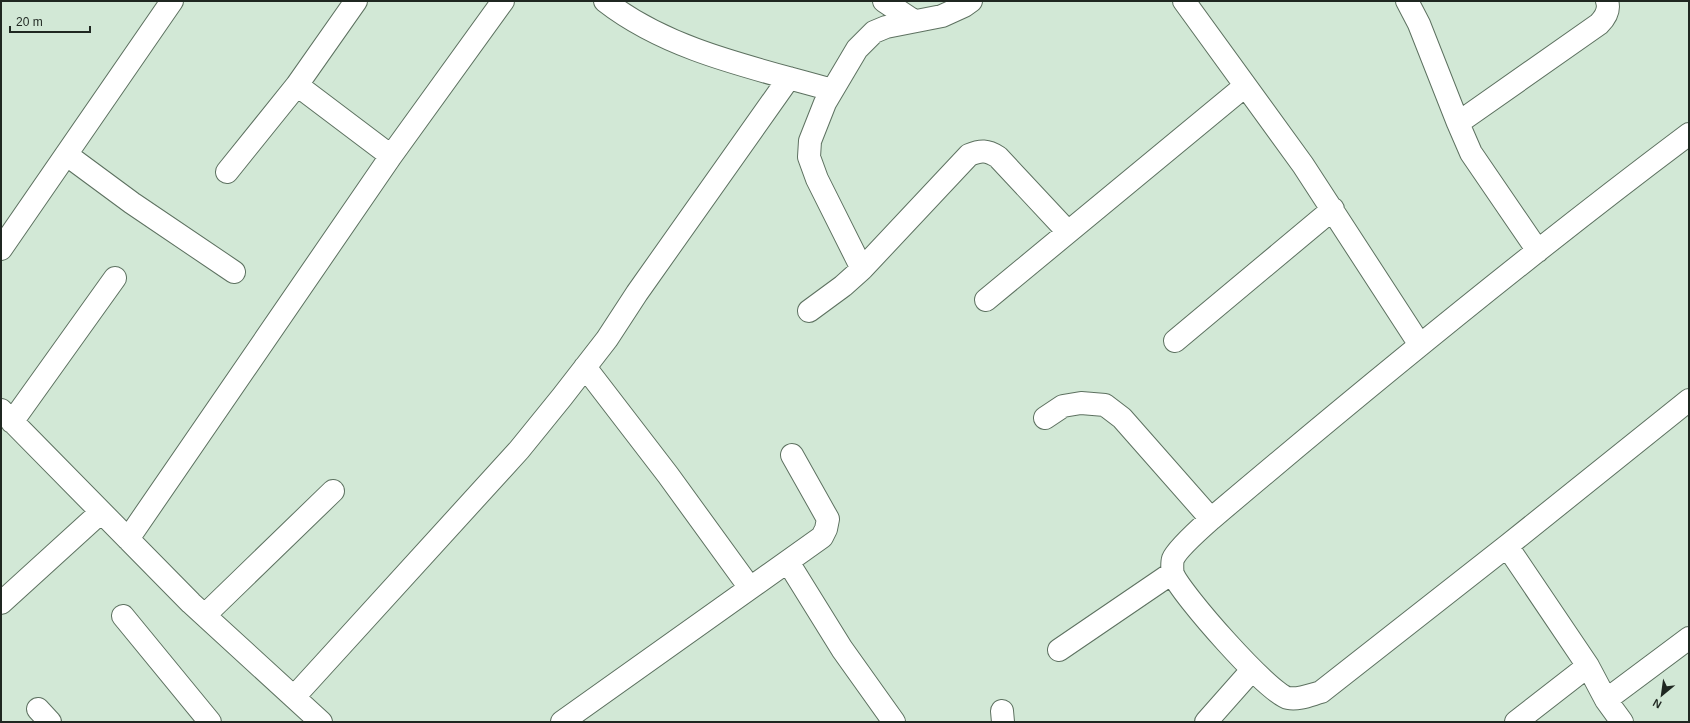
<svg xmlns="http://www.w3.org/2000/svg" width="1690" height="723" font-family="Helvetica,sans-serif">
  <rect width="100%" height="100%" fill="#d2e8d6"/>
  <g fill="none" stroke-linecap="round" stroke-linejoin="round">
    <g stroke="#5d7160" stroke-width="24">
      <path id="minor" d="M 605,1 C 669,51 755,68 832,90
        M 884,1 L 914,21
        M 1184,1 L 1303,165 L 1420,345
        M 1407,1 L 1419,24 L 1458,123
        M 297,85 L 356,1
        M 1689,134 C 1525,257 1367,387 1211,519 C 1202,527 1177,549 1173,559 C 1172,562 1172,571 1173,574 C 1180,593 1270,695 1288,698 C 1299,700 1310,695 1321,692 L 1507,546 L 1689,400
        M 67,155 L 132,203 L 234,272
        M 227,172 L 297,85 L 391,156
        M 1,249 L 172,1
        M 1538,251 L 1471,153 L 1458,123 L 1599,24 C 1605,18 1610,10 1607,1
        M 862,269 L 817,179 L 809,157 L 810,141 L 825,103 L 857,49 L 874,32 L 886,27 L 942,16 L 964,6 L 971,1
        M 986,300 L 1245,86
        M 809,311 L 843,286 L 862,269 L 969,155 C 981,150 987,150 998,157 L 1068,232
        M 1175,341 L 1333,209
        M 585,367 L 668,475 L 750,588
        M 1,410 L 191,603 L 321,722
        M 1045,418 L 1063,406 L 1081,403 L 1105,405 L 1122,418 L 1211,519
        M 12,422 L 115,278
        M 128,539 L 391,156 L 503,1
        M 1507,546 L 1588,666 L 1606,700 L 1622,722
        M 788,562 L 842,649 L 894,722
        M 1,603 L 101,512
        M 205,615 L 333,491
        M 123,616 L 210,722
        M 1059,650 L 1172,573
        M 294,697 L 519,450 L 562,397 L 607,339 L 637,293 L 789,78
        M 1606,700 L 1689,638
        M 38,709 L 50,722
        M 1002,711 L 1003,722
        M 562,722 L 822,537 L 826,529 L 828,519 L 792,455
        M 1206,722 L 1252,670
        M 1516,722 L 1588,666"/>
    </g>
    <use href="#minor" stroke="#fff" stroke-width="22"/>
  </g>
  <rect width="1690" height="723" fill="none" stroke="#1f2721" stroke-width="4"/>
  <g transform="translate(1662 695) rotate(209)" stroke="#d2e8d6" stroke-width="3" paint-order="stroke">
  <path d="M0-3L7 15L0 10L-7 15Z" fill="#1f2721"/>
  <text y="-6" font-size="11" font-weight="bold" text-anchor="middle" fill="#1f2721">N</text>
  </g>
  <path d="M10 26v6h80v-6" fill="none" stroke="#1f2721" stroke-width="2"/>
  <text x="16" y="26" font-size="12" fill="#1f2721" stroke="#d2e8d6" stroke-width="3" paint-order="stroke">20 m</text>
</svg>
